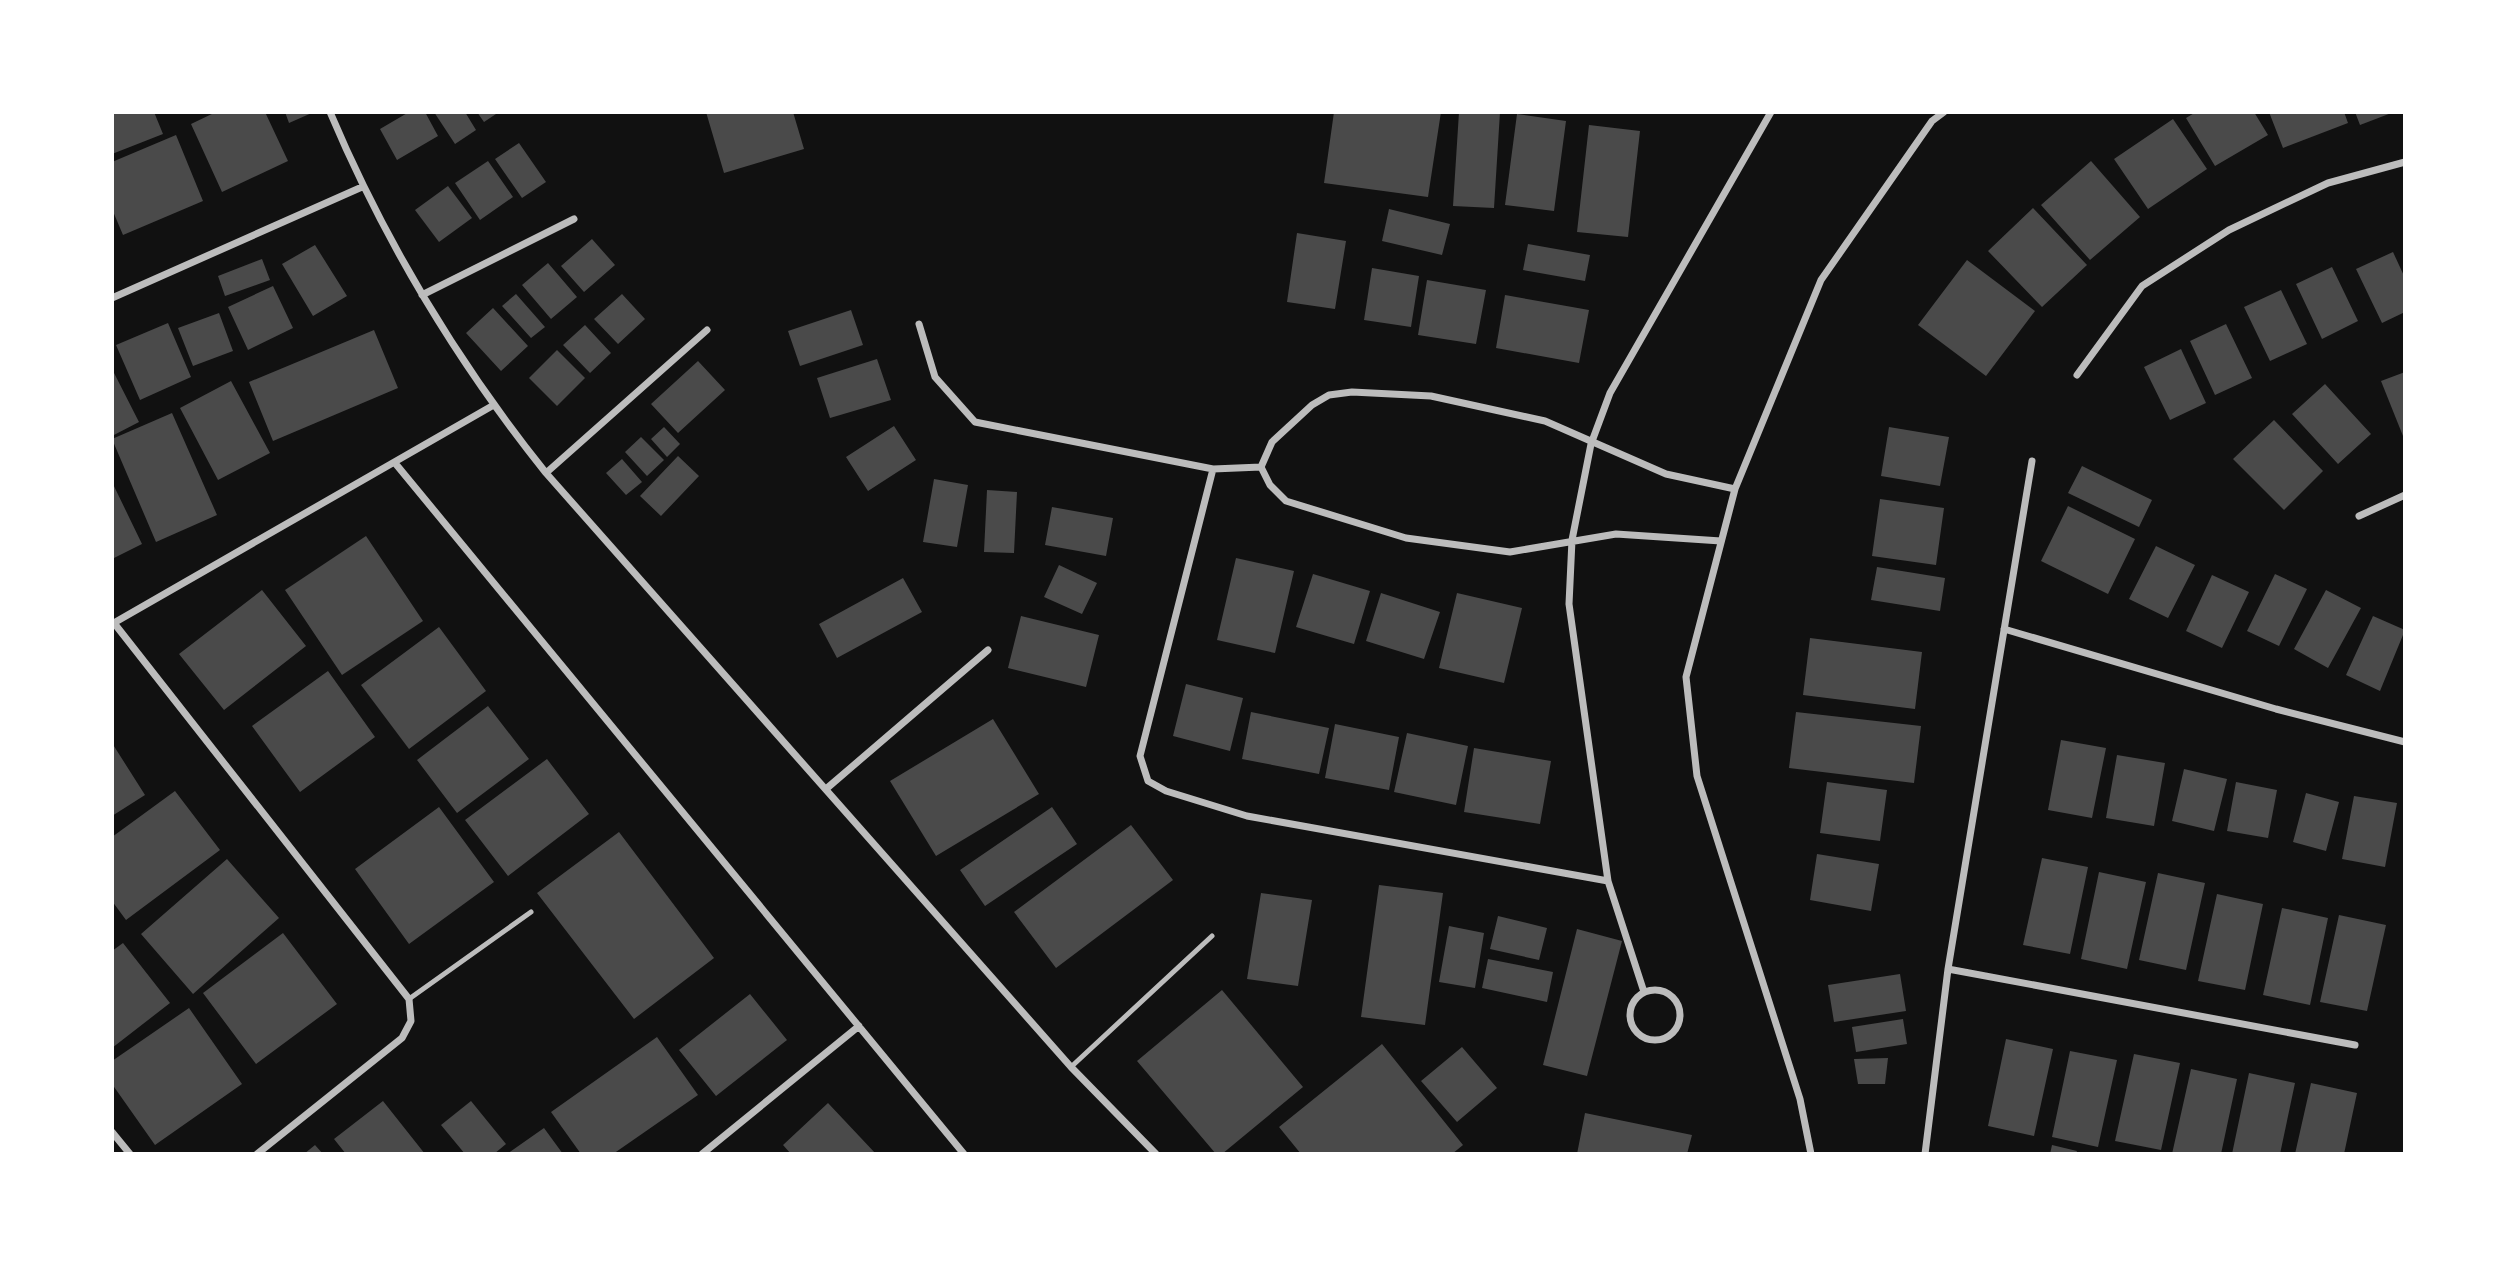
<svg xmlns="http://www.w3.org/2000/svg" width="2517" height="1266" font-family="'Nunito Sans',sans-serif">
  <rect width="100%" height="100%" fill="#111"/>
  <path fill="#4a4a4a" d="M 112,112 L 154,112 L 163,134 L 112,154 Z
    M 216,112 L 265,112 L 288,161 L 222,192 L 191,124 Z
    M 285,112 L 314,112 L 289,123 Z
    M 409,112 L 425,112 L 438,136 L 397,160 L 380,129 Z
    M 434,112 L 465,112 L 476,130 L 455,144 Z
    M 477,112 L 499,112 L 484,122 Z
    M 706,112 L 793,112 L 804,149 L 724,173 Z
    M 1334,112 L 1441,112 L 1428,197 L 1324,183 Z
    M 1459,112 L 1500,112 L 1494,208 L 1453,206 Z
    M 2196,112 L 2254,112 L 2268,135 L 2215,166 L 2186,118 Z
    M 2269,112 L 2344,112 L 2348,123 L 2283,148 Z
    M 2355,112 L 2394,112 L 2360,125 Z
    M 1517,114 L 1566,121 L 1554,211 L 1505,205 Z
    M 2173,119 L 2207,169 L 2148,209 L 2114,159 Z
    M 1589,125 L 1640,131 L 1628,237 L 1577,232 Z
    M 176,135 L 203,201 L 123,235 L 112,209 L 112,162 Z
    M 519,143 L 546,182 L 522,198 L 495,159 Z
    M 488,161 L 513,197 L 480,220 L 455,183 Z
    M 2091,161 L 2140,217 L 2090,260 L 2041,205 Z
    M 448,186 L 472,218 L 439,242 L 415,210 Z
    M 2033,208 L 2087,265 L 2042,307 L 1988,251 Z
    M 1389,209 L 1450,224 L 1442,255 L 1382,241 Z
    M 1297,233 L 1346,241 L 1335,309 L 1287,302 Z
    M 592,239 L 615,265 L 584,292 L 561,266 Z
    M 1528,244 L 1590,255 L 1585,281 L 1523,270 Z
    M 315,245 L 347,296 L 313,316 L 282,264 Z
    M 2393,252 L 2405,278 L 2405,312 L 2382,323 L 2356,269 Z
    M 262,259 L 270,280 L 225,296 L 218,276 Z
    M 1967,260 L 2035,311 L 1986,376 L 1918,325 Z
    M 548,263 L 577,297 L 551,319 L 522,285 Z
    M 2332,267 L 2358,321 L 2322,339 L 2296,284 Z
    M 1372,268 L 1419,276 L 1411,327 L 1364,320 Z
    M 1427,280 L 1486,290 L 1476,344 L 1418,335 Z
    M 273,286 L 293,328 L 248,350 L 228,307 Z
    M 2281,290 L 2307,344 L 2270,361 L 2244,307 Z
    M 516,294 L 545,327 L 531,338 L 502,306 Z
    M 622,294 L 645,319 L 618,344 L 594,319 Z
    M 1505,295 L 1589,310 L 1579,363 L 1496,348 Z
    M 493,308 L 528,346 L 501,371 L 466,333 Z
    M 851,310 L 863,345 L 800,366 L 788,331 Z
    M 219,313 L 233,351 L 193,366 L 178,328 Z
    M 168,323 L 191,377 L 140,400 L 116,345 Z
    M 2226,324 L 2252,378 L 2215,395 L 2190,341 Z
    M 585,325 L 611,353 L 590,373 L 563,345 Z
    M 374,330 L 398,388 L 273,441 L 249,382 Z
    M 2181,349 L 2206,403 L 2170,420 L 2144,367 Z
    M 557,350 L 585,378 L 557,406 L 529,378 Z
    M 877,359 L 891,400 L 830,418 L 817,378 Z
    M 698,361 L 725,390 L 678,433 L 651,404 Z
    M 112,369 L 139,422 L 112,436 Z
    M 2405,372 L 2405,441 L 2381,381 Z
    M 231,381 L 270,453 L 218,480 L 180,408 Z
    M 2325,384 L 2371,434 L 2338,464 L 2292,414 Z
    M 172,413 L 217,515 L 156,542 L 112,439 Z
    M 2274,420 L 2323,471 L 2284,510 L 2233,459 Z
    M 894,426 L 916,460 L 868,491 L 846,457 Z
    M 664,427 L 680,444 L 667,457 L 651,439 Z
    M 1889,427 L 1949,437 L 1940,486 L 1881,476 Z
    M 641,437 L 664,460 L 647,476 L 625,452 Z
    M 678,456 L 699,476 L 661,516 L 640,496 Z
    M 622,459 L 642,482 L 626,495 L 606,473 Z
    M 2082,466 L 2152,500 L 2139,527 L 2068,493 Z
    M 934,479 L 968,485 L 957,547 L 923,542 Z
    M 112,482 L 142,544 L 112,559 Z
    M 987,490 L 1017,492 L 1014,553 L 984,552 Z
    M 1880,499 L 1944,508 L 1936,565 L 1872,556 Z
    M 2068,506 L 2135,539 L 2108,594 L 2041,561 Z
    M 1052,507 L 1113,518 L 1106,556 L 1045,545 Z
    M 366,536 L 423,621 L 342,675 L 285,590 Z
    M 2156,546 L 2195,565 L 2168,618 L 2129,599 Z
    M 1236,558 L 1294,571 L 1275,653 L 1217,640 Z
    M 1059,565 L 1097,583 L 1082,614 L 1044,597 Z
    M 1877,567 L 1945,578 L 1940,611 L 1871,600 Z
    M 1313,574 L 1370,591 L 1354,644 L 1296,627 Z
    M 2275,574 L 2307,589 L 2279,646 L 2247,631 Z
    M 2212,575 L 2249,592 L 2222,648 L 2186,631 Z
    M 903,578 L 922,612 L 837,658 L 819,624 Z
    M 262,590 L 306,646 L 224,710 L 179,654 Z
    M 2326,590 L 2361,608 L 2328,668 L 2294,649 Z
    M 1381,593 L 1440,612 L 1424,659 L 1366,641 Z
    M 1457,593 L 1522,608 L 1504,683 L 1439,668 Z
    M 1021,616 L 1099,635 L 1086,687 L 1008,668 Z
    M 2373,616 L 2405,630 L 2380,691 L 2346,675 Z
    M 439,627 L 486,691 L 409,749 L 361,685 Z
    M 1810,638 L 1922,652 L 1915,709 L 1803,695 Z
    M 328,671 L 375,737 L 300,792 L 252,726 Z
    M 1186,684 L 1243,698 L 1230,751 L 1173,736 Z
    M 488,706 L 529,759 L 457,813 L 417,760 Z
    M 1251,712 L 1329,728 L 1319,774 L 1242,759 Z
    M 1796,712 L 1921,726 L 1914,783 L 1789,768 Z
    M 993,719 L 1039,794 L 936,856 L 890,781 Z
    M 1335,724 L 1399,737 L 1389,790 L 1325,778 Z
    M 1407,733 L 1468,746 L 1456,805 L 1394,792 Z
    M 2061,740 L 2106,748 L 2092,818 L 2048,810 Z
    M 112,743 L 145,795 L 112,816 Z
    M 1474,748 L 1551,761 L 1540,824 L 1464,812 Z
    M 2117,755 L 2165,763 L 2154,826 L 2106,818 Z
    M 547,759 L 589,814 L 508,876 L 465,820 Z
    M 2184,769 L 2227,779 L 2214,831 L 2172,821 Z
    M 1827,782 L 1887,790 L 1880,841 L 1820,833 Z
    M 2236,782 L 2277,790 L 2268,838 L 2227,831 Z
    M 175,791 L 220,850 L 126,920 L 112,901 L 112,837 Z
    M 2306,793 L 2339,802 L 2326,851 L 2293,842 Z
    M 2354,796 L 2397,803 L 2385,867 L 2342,859 Z
    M 439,807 L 494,882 L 409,944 L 355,869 Z
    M 1052,807 L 1077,844 L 985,906 L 960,870 Z
    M 1131,825 L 1173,880 L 1056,968 L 1014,912 Z
    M 619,832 L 714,958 L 634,1019 L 537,893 Z
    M 1817,854 L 1879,864 L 1871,911 L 1810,900 Z
    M 2042,858 L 2088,867 L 2070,954 L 2023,945 Z
    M 227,859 L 279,918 L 193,994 L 141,934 Z
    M 2099,872 L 2146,882 L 2127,969 L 2081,959 Z
    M 2158,873 L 2205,883 L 2186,970 L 2139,960 Z
    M 1379,885 L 1443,893 L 1425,1025 L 1361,1017 Z
    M 1261,893 L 1312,900 L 1298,986 L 1247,979 Z
    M 2217,894 L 2263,904 L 2245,990 L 2198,981 Z
    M 2282,908 L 2328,918 L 2310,1005 L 2263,995 Z
    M 2339,915 L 2386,925 L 2367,1011 L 2320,1002 Z
    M 1498,916 L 1547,928 L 1539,960 L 1490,949 Z
    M 1449,926 L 1484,933 L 1475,988 L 1439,982 Z
    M 1577,929 L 1622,941 L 1587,1076 L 1543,1065 Z
    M 283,933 L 337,1004 L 256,1064 L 203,993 Z
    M 123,943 L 170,1003 L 112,1048 L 112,951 Z
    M 1488,959 L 1553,972 L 1547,1002 L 1482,988 Z
    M 1900,974 L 1906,1011 L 1834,1022 L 1828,985 Z
    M 1222,990 L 1303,1087 L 1222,1154 L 1216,1154 L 1137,1061 Z
    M 750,994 L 787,1040 L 716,1096 L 679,1050 Z
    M 189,1008 L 242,1084 L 155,1145 L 112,1084 L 112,1061 Z
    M 1903,1019 L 1907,1044 L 1856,1052 L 1852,1027 Z
    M 657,1037 L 698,1095 L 613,1154 L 581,1154 L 551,1112 Z
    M 2006,1039 L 2053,1049 L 2034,1136 L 1988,1126 Z
    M 1382,1044 L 1463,1145 L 1452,1154 L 1301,1154 L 1279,1127 Z
    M 1462,1047 L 1497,1088 L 1457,1122 L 1421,1081 Z
    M 2070,1051 L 2117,1060 L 2098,1147 L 2052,1137 Z
    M 2134,1054 L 2180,1063 L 2161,1150 L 2115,1141 Z
    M 1888,1058 L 1885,1084 L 1858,1084 L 1854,1059 Z
    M 2191,1069 L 2237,1079 L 2221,1154 L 2172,1154 Z
    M 2249,1073 L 2295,1083 L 2280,1154 L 2232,1154 Z
    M 2311,1083 L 2357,1093 L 2344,1154 L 2295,1154 Z
    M 383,1101 L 425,1154 L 346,1154 L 334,1139 Z
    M 471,1101 L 506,1144 L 494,1154 L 465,1154 L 441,1125 Z
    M 828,1103 L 876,1154 L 791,1154 L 783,1145 Z
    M 1585,1113 L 1692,1135 L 1687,1154 L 1577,1154 Z
    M 544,1128 L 563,1154 L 507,1154 Z
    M 315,1145 L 323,1154 L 304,1154 Z
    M 2052,1145 L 2077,1151 L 2076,1154 L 2050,1154 Z"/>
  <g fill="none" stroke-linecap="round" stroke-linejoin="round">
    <path stroke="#bcbcbc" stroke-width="5" d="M 409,999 L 531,912
      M 1071,1067 L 1212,936"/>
    <path stroke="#bcbcbc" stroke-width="7" d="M 330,112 C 385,242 458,363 546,473 L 1071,1067 L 1156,1154
      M 422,295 L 574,219
      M 112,298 L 362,187
      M 919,324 L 935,377 L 975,422 L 1213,469 L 1261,467
      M 2077,375 L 2142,286 L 2229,230 L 2328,183 L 2405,162
      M 395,463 L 964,1154
      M 1213,469 L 1140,756 L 1148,781 L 1166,791 L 1247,816 L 1608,881
      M 546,473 L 707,330
      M 2359,516 L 2405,495
      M 1721,541 L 1616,534 L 1510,552 L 1406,538 L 1286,501 L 1270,485 L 1261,467 L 1272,442 L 1312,405 L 1329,395 L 1352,392 L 1431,396 L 1545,421 L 1666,474 L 1735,489
      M 114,623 L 409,999 L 411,1021 L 402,1038 L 257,1154
      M 112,624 L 492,406
      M 2004,629 L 2276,709 L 2405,742
      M 826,789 L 988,650
      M 1948,969 L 2355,1045
      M1630 1015a25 25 0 1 1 50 0a25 25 0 1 1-50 0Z
      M 1644,992 L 1608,881 L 1569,604 L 1572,540 L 1591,444 L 1610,393 L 1771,112
      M 112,1132 L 130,1154
      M 702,1154 L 859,1026
      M 1811,1154 L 1800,1099 L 1697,776 L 1686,677 L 1735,489 L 1821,280 L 1932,121 L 1944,112
      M 1925,1154 L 1948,969 L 2032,461"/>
  </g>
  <rect width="2517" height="1266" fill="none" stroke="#ffffff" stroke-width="228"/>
</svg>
